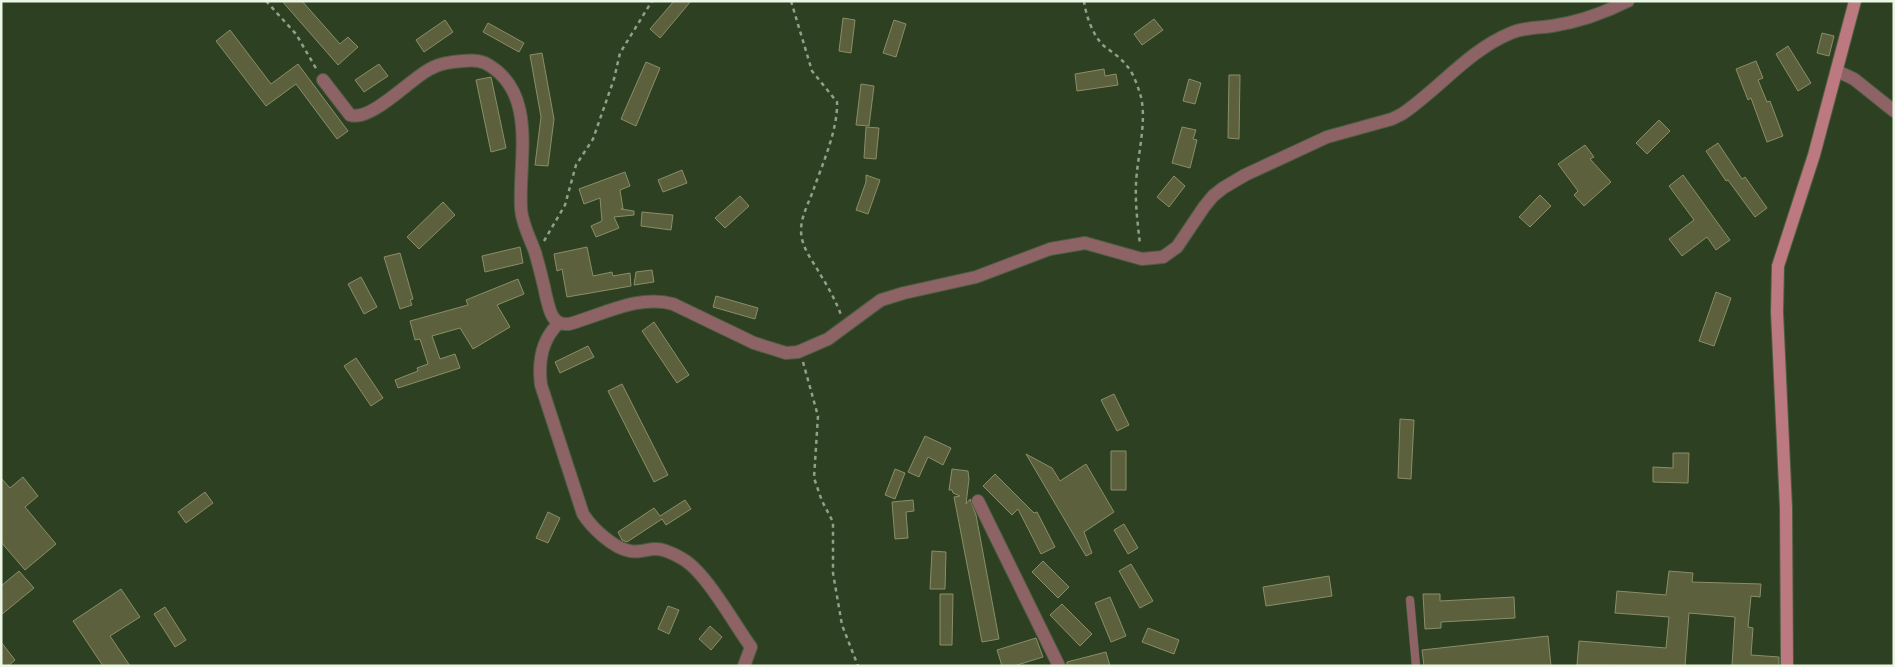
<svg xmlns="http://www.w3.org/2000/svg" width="1895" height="667" font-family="'Alegreya Sans',sans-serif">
  <rect width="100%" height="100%" fill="#2e4022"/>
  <path fill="#5c603c" stroke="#898e68" d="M 282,1 L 302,1 L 340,44 L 348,37 L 358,47 L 338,65 Z
    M 674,1 L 691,1 L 660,38 L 650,29 Z
    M 843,18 L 855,20 L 851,53 L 839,51 Z
    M 1154,19 L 1163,30 L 1142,45 L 1134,34 Z
    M 445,20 L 453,32 L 424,52 L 416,40 Z
    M 894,20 L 906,24 L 896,57 L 883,53 Z
    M 488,23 L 524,43 L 519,52 L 483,32 Z
    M 230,30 L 271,84 L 298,64 L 348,131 L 337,139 L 296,84 L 266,106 L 216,41 Z
    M 1822,33 L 1834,36 L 1829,56 L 1817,53 Z
    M 1788,46 L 1811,83 L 1798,91 L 1776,54 Z
    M 542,53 L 554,119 L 548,166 L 535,165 L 541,117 L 530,55 Z
    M 1756,61 L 1763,78 L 1758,80 L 1767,102 L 1770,101 L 1783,136 L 1767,142 L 1751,98 L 1748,100 L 1736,69 Z
    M 646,62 L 660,68 L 636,126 L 621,119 Z
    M 379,64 L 388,76 L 364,92 L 355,80 Z
    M 1104,69 L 1105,76 L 1116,74 L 1118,85 L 1077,91 L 1075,74 Z
    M 1229,75 L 1240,75 L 1239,139 L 1228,138 Z
    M 491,77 L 506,148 L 491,152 L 476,80 Z
    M 1189,79 L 1201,83 L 1195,104 L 1183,101 Z
    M 861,84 L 874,86 L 869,126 L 856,125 Z
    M 1659,120 L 1670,131 L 1647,154 L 1636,143 Z
    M 866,127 L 879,128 L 876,159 L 864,158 Z
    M 1182,127 L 1196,130 L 1193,139 L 1197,140 L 1190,168 L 1172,163 Z
    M 1718,143 L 1742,179 L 1745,177 L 1767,208 L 1755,217 L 1728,180 L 1726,181 L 1706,151 Z
    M 1585,145 L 1594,157 L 1590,159 L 1611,182 L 1584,206 L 1574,195 L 1578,191 L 1558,164 Z
    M 682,170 L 687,183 L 663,192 L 658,180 Z
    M 625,172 L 630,186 L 620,190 L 623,209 L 621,209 L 634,211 L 634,215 L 614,217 L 619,228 L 596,237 L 591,226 L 602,221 L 600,198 L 584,204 L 579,189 Z
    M 866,175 L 880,180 L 868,214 L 856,210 L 866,182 Z
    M 1683,175 L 1730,240 L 1716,250 L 1707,237 L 1682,256 L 1669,239 L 1694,220 L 1669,186 Z
    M 1174,176 L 1185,186 L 1169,207 L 1157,197 Z
    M 1540,195 L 1551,206 L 1530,227 L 1519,217 Z
    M 740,196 L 749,206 L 725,228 L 715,218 Z
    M 443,202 L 455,215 L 419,249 L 407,237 Z
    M 642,212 L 673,215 L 671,230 L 641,226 Z
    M 520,247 L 523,263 L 485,272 L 482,256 Z
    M 587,247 L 593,276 L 612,272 L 613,276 L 630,273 L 631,286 L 567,297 L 562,269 L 557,271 L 554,254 Z
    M 400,253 L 413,299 L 410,300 L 412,305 L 400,309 L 384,257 Z
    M 652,270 L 654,282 L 634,285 L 636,272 Z
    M 361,277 L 377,307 L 364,314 L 348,284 Z
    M 518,279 L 524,294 L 497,305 L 510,327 L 473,349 L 460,328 L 432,336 L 440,359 L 455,354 L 460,368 L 398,388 L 395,380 L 418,371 L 417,368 L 428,364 L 420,339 L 415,340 L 410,321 L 468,305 L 466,300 Z
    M 1716,292 L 1731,298 L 1714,346 L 1699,341 Z
    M 716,296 L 758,308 L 755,319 L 713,307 Z
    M 654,322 L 689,375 L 677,383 L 642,331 Z
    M 588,346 L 594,357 L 560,373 L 555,362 Z
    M 356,358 L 383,398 L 371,406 L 344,366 Z
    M 622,384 L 668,475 L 654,482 L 608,391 Z
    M 1114,394 L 1129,425 L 1117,431 L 1101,400 Z
    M 1400,419 L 1414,420 L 1411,479 L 1398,478 Z
    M 925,436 L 951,448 L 943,465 L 928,457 L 919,477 L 908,472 Z
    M 1111,451 L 1126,451 L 1126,490 L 1111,490 Z
    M 1673,453 L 1689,453 L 1688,483 L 1653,482 L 1653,467 L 1673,468 Z
    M 1026,454 L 1052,468 L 1060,481 L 1086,464 L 1114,512 L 1084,532 L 1092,553 L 1086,556 Z
    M 895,469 L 905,473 L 895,499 L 885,495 Z
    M 952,469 L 968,471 L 969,479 L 966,504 L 970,499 L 976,515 L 999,639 L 982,642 L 954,497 L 960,496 L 953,493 L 952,490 L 949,490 Z
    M 995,474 L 1034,513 L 1037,512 L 1055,547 L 1041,554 L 1018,509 L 1012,515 L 983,486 Z
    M 23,477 L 38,496 L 25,507 L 56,544 L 25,570 L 1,542 L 1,478 L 10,488 Z
    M 205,492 L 213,503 L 186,523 L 178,512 Z
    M 685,500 L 691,509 L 666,525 L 662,519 L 627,542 L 622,540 L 618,532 L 654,508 L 660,516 Z
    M 913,500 L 914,511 L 906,512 L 908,538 L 895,539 L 892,502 Z
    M 548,512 L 560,518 L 548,543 L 536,538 Z
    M 1124,524 L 1138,548 L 1128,554 L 1114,530 Z
    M 932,551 L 946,552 L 945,589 L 930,589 Z
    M 1043,561 L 1069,587 L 1058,598 L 1032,572 Z
    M 1131,564 L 1153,601 L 1140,608 L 1119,571 Z
    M 19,571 L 34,588 L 1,615 L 1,586 Z
    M 1669,571 L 1693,573 L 1692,582 L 1761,584 L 1760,597 L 1751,596 L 1748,627 L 1753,628 L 1751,655 L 1779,657 L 1779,666 L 1732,666 L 1735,617 L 1689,613 L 1685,666 L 1577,665 L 1579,641 L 1666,648 L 1669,617 L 1615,613 L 1617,591 L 1666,595 Z
    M 1329,576 L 1332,596 L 1266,606 L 1263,587 Z
    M 121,589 L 140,617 L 110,636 L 130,666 L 103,666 L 73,621 Z
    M 940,594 L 953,594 L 952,645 L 940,645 Z
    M 1423,594 L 1440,594 L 1440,601 L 1514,597 L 1515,618 L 1441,622 L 1441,628 L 1425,629 Z
    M 1110,597 L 1126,636 L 1111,642 L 1095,603 Z
    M 1062,604 L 1092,634 L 1080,646 L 1050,615 Z
    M 668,606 L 679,610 L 669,634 L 658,629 Z
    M 165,607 L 186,640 L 175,647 L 154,614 Z
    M 710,626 L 722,637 L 711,650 L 699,639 Z
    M 1148,628 L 1179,640 L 1174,654 L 1142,642 Z
    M 1548,636 L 1551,666 L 1424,666 L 1422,650 Z
    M 1036,638 L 1043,657 L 1014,666 L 1002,666 L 997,650 Z
    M 1,642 L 15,660 L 8,666 L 1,666 Z
    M 1106,652 L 1110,666 L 1067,666 L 1067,662 Z"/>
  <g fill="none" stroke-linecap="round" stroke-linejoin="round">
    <g stroke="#4c5d41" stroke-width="9">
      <path id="lane" d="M 1410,600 L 1416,666"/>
    </g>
    <g stroke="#4c5d41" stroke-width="14">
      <path id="street" d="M 1837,71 L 1854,79 L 1894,111
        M 323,80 L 350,115 C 371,122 410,79 430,69 C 440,63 452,62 463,61 C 470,60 478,60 485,63 C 539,91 518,161 521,209 C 522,224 530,238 535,252 C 539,266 543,281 546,296 C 548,303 549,311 553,317 C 558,324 562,324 569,324 C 602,315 639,294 673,304 L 754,343 L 786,353 L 798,352 L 828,339 L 881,300 L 904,293 L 976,277 L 1050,249 L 1085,243 L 1142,259 L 1163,257 L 1177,247 L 1204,207 L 1213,196 L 1223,188 L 1245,175 L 1327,137 L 1392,119 L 1402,114 C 1439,89 1469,50 1511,33 C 1525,27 1538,28 1552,26 C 1579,22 1604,13 1628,1
        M 559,323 C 541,340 538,362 541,385 L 583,514 C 592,528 613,548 630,551 C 638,553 647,549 656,549 C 664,549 674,554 681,558 C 705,570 734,624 751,647 L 744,666
        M 978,501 L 1059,666"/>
    </g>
    <g stroke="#4c5d41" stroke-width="14">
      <path id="secondary" d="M 1787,666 L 1786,508 L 1777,312 L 1778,266 L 1814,155 L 1855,1"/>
    </g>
    <path stroke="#91a088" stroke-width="2.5" stroke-dasharray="4 4" stroke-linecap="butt" d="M 266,1 L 296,34 L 317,70
      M 791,1 L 812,71 L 837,102 C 838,130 822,165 813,191 C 807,207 798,222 802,239 C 805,252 814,263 820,274 C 828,287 836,301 841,315
      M 1084,1 C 1086,16 1093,36 1104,46 C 1112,52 1121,58 1127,66 C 1134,74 1138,87 1141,97 C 1147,122 1137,158 1136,184 C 1135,205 1138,225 1140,245
      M 544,241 L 565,205 L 576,165 L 593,139 L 614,79 L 620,53 L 652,1
      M 803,362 L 818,416 L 814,478 L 822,501 L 833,522 L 833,573 L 842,625 L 858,666"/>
    <use href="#lane" stroke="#8e6366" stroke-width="8"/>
    <use href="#street" stroke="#8e6366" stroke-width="12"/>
    <use href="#secondary" stroke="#bc797f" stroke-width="12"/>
  </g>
  <rect width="1895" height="667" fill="none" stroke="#ecf8e5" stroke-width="5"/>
</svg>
